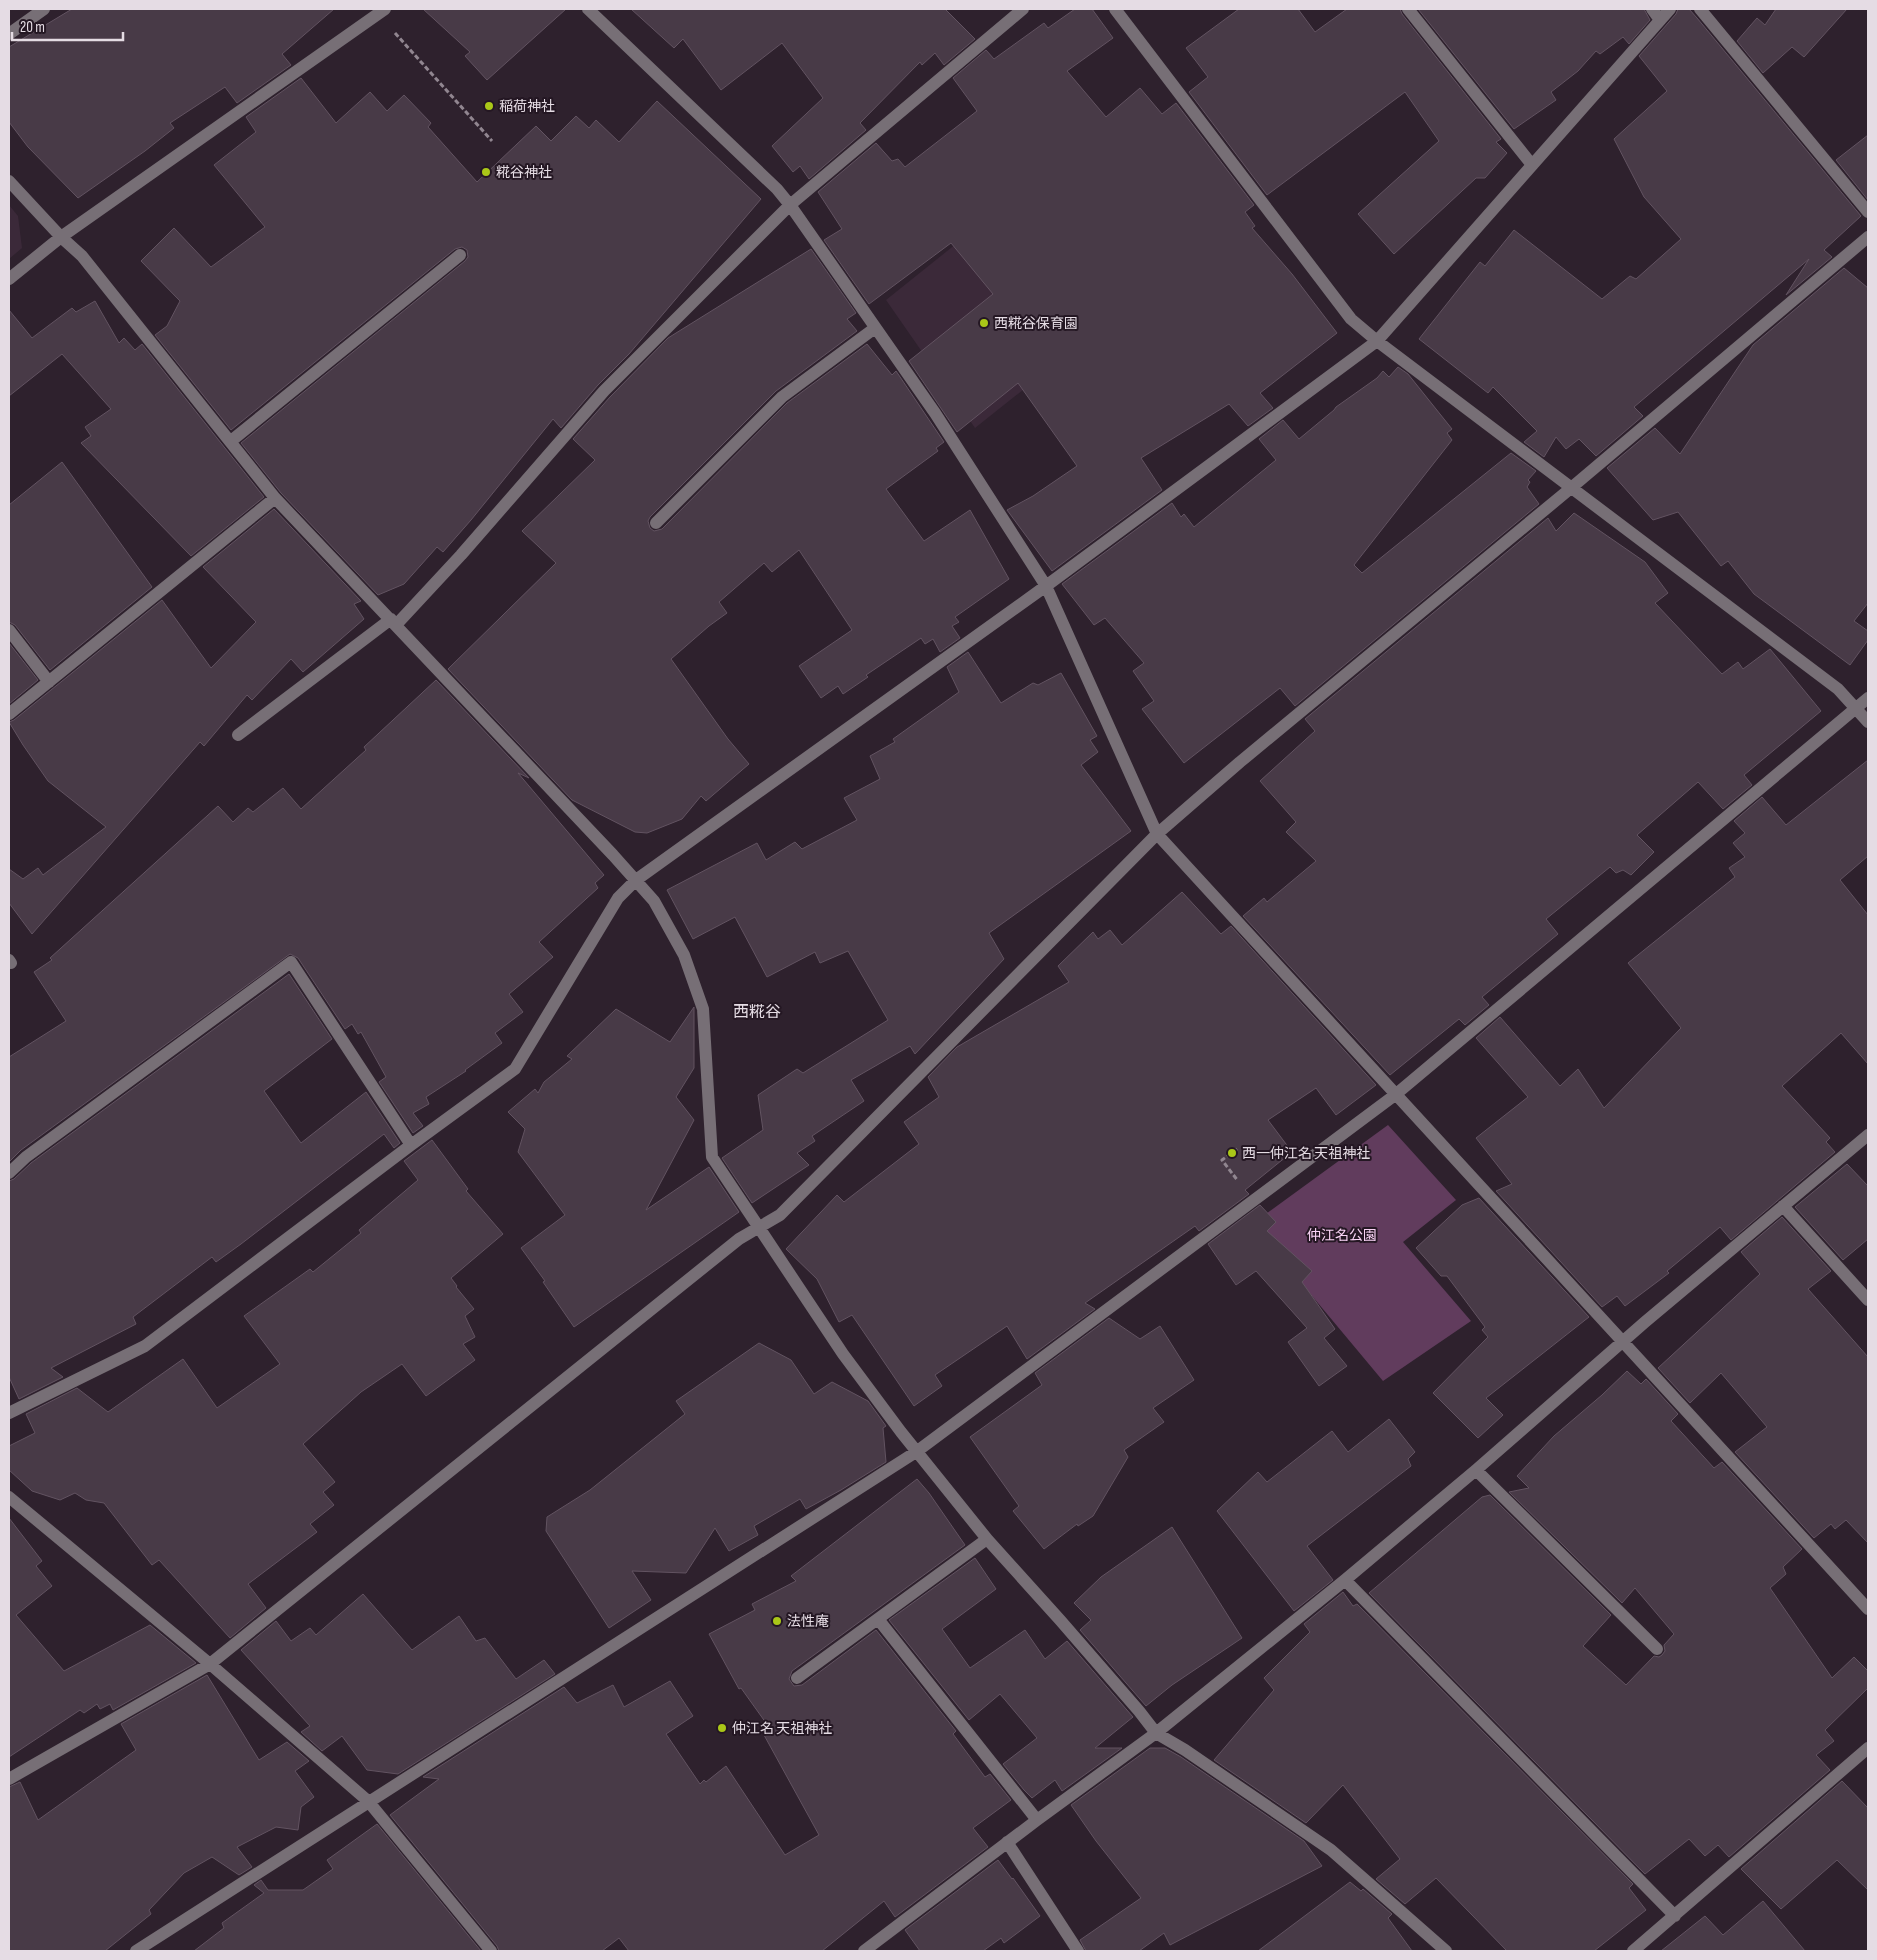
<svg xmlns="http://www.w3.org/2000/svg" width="1877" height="1960" font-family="'Sofia Sans Condensed','Noto Sans JP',sans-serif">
  <rect width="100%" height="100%" fill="#2e212d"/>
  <path fill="#3b2939" d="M 1027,187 L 1082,343 L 975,428 L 886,300 Z
    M 9,205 L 18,216 L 22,248 L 9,259 Z"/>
  <path fill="#613c5d" d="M 1388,1125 L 1456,1200 L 1403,1242 L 1471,1321 L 1383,1381 L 1252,1224 Z"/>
  <path fill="#483a47" stroke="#625361" d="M 72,9 L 334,9 L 282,54 L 291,65 L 237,103 L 225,87 L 170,123 L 174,128 L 145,151 L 78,198 L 28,147 L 9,122 L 9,47 Z
    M 423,9 L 566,9 L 487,80 L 465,56 L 470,52 Z
    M 631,9 L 945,9 L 975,39 L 944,65 L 935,53 L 922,65 L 920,62 L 860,123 L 866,130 L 809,179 L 800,166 L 793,172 L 772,146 L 823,98 L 782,43 L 721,90 L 683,39 L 674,48 Z
    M 1075,9 L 1092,9 L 1113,38 L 1067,71 L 1106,117 L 1140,88 L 1162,114 L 1176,103 L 1254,205 L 1245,212 L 1255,226 L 1252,228 L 1292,274 L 1337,333 L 1260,393 L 1273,408 L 1248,426 L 1229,404 L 1141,458 L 1162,490 L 1052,571 L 1007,510 L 1033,496 L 1077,466 L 1018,383 L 957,432 L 909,361 L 993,294 L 951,243 L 869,304 L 824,240 L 842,229 L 818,192 L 876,143 L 892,161 L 898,159 L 905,167 L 977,111 L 953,78 L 986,50 L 994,59 L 1044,23 L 1048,28 Z
    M 1239,9 L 1298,9 L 1315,32 L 1347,9 L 1400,9 L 1402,14 L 1501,139 L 1496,142 L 1507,153 L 1485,178 L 1476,178 L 1394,254 L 1358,214 L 1439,141 L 1405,92 L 1267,195 L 1189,92 L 1208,77 L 1186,48 Z
    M 1418,9 L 1644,9 L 1650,20 L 1629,44 L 1623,37 L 1600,54 L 1596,51 L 1578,71 L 1551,92 L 1556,100 L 1514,129 Z
    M 1678,9 L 1689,9 L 1697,18 L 1861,216 L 1824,250 L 1832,257 L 1786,295 L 1809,259 L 1634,407 L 1643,416 L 1596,456 L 1579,439 L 1566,449 L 1556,437 L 1544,457 L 1524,442 L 1537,431 L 1493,387 L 1488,393 L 1419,339 L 1480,262 L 1485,266 L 1514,230 L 1602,299 L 1630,276 L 1636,279 L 1681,239 L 1644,197 L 1614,139 L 1667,91 L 1639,56 L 1676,14 Z
    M 1776,9 L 1847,9 L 1804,57 L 1792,47 L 1763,73 L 1737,41 L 1757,18 L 1765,25 Z
    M 301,78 L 336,123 L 370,92 L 387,111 L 404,95 L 431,123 L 428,127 L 477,182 L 536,126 L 551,141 L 576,116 L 589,128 L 596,120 L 619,142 L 657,101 L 761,199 L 629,354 L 598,385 L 561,428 L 553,419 L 471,520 L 443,552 L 437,547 L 404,584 L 378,595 L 281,493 L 241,443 L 465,261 L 468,257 L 467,250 L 462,247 L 455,249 L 231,430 L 155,335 L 167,326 L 180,301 L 141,261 L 174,228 L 211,267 L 265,227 L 214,165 L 256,132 L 246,117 Z
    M 1868,135 L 1868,200 L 1836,160 Z
    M 811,249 L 856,313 L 847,319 L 857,331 L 776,391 L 650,517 L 648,521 L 650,528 L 654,531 L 662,529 L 787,403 L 867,344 L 892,375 L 896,371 L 944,442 L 936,448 L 938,451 L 886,489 L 924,541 L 970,510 L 1009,579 L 955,617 L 959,622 L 952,626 L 960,638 L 940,652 L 933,639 L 925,644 L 921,638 L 866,675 L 868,677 L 843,694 L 838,686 L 821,698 L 799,666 L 852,630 L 799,550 L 772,572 L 764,563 L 719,602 L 727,613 L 709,626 L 671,659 L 728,739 L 749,764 L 706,801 L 701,796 L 682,819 L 647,833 L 635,832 L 572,800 L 448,669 L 556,563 L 522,531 L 595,460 L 573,439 L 610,397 L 668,338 Z
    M 1844,268 L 1868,288 L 1868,603 L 1854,621 L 1868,631 L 1868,640 L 1850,665 L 1754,594 L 1728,561 L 1721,566 L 1678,512 L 1653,520 L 1607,468 L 1655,428 L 1680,454 L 1753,345 Z
    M 95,301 L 119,343 L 124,338 L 135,350 L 142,344 L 264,497 L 191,556 L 81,443 L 91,436 L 85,427 L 111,409 L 62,354 L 9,396 L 9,310 L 32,338 L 72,308 L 76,312 Z
    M 1398,367 L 1408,374 L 1452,429 L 1447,433 L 1452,440 L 1354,565 L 1362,573 L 1511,453 L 1536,471 L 1528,480 L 1530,482 L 1527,487 L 1539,504 L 1295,706 L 1280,688 L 1184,763 L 1142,709 L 1154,701 L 1133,671 L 1144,663 L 1105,618 L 1094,625 L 1062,584 L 1172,503 L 1181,517 L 1184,514 L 1194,527 L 1276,460 L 1259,439 L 1283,420 L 1299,439 L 1334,410 L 1336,407 L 1377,378 L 1383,371 L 1389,377 Z
    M 62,462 L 152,587 L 50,670 L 15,625 L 9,622 L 9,505 Z
    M 274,509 L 361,601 L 354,604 L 364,619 L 303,672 L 291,659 L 252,700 L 247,695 L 204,746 L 200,742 L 32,934 L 9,903 L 9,869 L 23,879 L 38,868 L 43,875 L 106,827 L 48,781 L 23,745 L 9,722 L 14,720 L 162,600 L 211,668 L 256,622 L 203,567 Z
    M 1574,513 L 1645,562 L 1668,593 L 1655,603 L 1722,674 L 1738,662 L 1743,669 L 1770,649 L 1821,711 L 1744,775 L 1752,785 L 1723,809 L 1698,782 L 1637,835 L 1654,852 L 1631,875 L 1623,870 L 1616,873 L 1610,867 L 1546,919 L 1558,934 L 1482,997 L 1489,1005 L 1465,1025 L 1459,1019 L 1390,1075 L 1243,916 L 1264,898 L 1267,902 L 1316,861 L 1286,832 L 1296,822 L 1260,781 L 1315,731 L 1305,719 L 1548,518 L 1556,531 Z
    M 9,643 L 38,680 L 9,704 Z
    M 968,652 L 1001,703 L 1033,683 L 1038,685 L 1061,673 L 1097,736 L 1090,740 L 1098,752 L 1081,765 L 1131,831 L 989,933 L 1004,959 L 915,1054 L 910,1046 L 851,1080 L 864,1101 L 812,1136 L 815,1141 L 797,1153 L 809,1165 L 752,1203 L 722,1158 L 763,1130 L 758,1095 L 797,1069 L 803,1073 L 888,1020 L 848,951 L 820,963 L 815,952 L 767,977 L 735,917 L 693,939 L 667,890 L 757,843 L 766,860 L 795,842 L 802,849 L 857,820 L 844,798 L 880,779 L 870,756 L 895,742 L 893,739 L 959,692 L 947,667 Z
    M 436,680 L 529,778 L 518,773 L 604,875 L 595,883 L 598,888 L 539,942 L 553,957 L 509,994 L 523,1012 L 495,1033 L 502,1043 L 465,1070 L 466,1071 L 426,1097 L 429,1104 L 413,1113 L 423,1126 L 413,1133 L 379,1082 L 386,1077 L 361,1032 L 358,1034 L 352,1024 L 345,1029 L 298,958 L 290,954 L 21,1150 L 9,1162 L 9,1057 L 66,1021 L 34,972 L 52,960 L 50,958 L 218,806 L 233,822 L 248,808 L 253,812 L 283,788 L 301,809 L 366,750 L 364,747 Z
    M 1868,760 L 1868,856 L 1840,880 L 1868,915 L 1868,1064 L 1841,1033 L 1782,1086 L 1830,1138 L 1826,1142 L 1835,1152 L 1731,1240 L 1720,1227 L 1667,1271 L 1669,1273 L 1625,1306 L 1617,1296 L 1602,1307 L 1496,1191 L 1512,1184 L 1476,1138 L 1528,1097 L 1476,1038 L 1500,1017 L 1560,1086 L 1578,1069 L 1604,1108 L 1681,1028 L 1628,963 L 1735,877 L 1729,868 L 1745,857 L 1733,843 L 1745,833 L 1734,821 L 1762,797 L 1786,825 Z
    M 1182,892 L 1221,934 L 1231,926 L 1376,1085 L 1336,1115 L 1316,1088 L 1268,1120 L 1292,1152 L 1245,1190 L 1249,1194 L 1199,1231 L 1195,1226 L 1085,1303 L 1095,1309 L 1027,1359 L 1007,1326 L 935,1375 L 942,1386 L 914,1406 L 852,1315 L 839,1322 L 817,1279 L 786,1249 L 837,1195 L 844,1202 L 919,1144 L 904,1122 L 939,1097 L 928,1077 L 957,1047 L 1069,982 L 1058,966 L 1093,932 L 1098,939 L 1110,930 L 1122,945 Z
    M 289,974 L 332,1039 L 264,1091 L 301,1143 L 366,1092 L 400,1143 L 394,1148 L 384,1134 L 241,1244 L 216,1262 L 212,1257 L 133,1317 L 136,1324 L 51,1368 L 63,1377 L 19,1399 L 9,1377 L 9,1181 L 14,1179 L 31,1163 Z
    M 694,1007 L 694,1068 L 676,1097 L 694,1120 L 646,1210 L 709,1167 L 739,1212 L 574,1327 L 543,1282 L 545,1281 L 521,1248 L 565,1215 L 518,1152 L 525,1129 L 508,1112 L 535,1089 L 538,1093 L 544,1082 L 572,1059 L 567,1056 L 616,1009 L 670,1042 Z
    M 432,1140 L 468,1189 L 466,1191 L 503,1234 L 451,1278 L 457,1286 L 456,1287 L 474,1309 L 465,1316 L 475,1337 L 463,1344 L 475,1360 L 426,1396 L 402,1364 L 361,1392 L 303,1444 L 335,1482 L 323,1492 L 334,1505 L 310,1524 L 317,1532 L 248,1584 L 266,1608 L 230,1638 L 159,1560 L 152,1565 L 104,1503 L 86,1500 L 75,1493 L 60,1500 L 32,1491 L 9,1470 L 9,1446 L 35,1433 L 26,1414 L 77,1388 L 108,1412 L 183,1359 L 217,1408 L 280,1364 L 244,1316 L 310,1269 L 313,1272 L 361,1233 L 359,1230 L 418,1180 L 404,1161 Z
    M 1847,1164 L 1868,1186 L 1868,1239 L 1843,1260 L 1795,1207 Z
    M 1479,1198 L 1589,1317 L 1486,1398 L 1503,1415 L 1478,1438 L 1433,1393 L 1488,1337 L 1482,1330 L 1485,1327 L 1447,1276 L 1441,1276 L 1416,1248 L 1462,1205 Z
    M 1260,1205 L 1276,1222 L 1267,1231 L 1312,1271 L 1302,1282 L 1335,1329 L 1324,1338 L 1347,1366 L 1319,1386 L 1288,1342 L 1307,1328 L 1256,1271 L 1236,1285 L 1208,1244 Z
    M 1782,1217 L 1831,1271 L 1808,1289 L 1868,1357 L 1868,1543 L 1846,1520 L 1835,1529 L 1831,1524 L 1814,1538 L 1735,1452 L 1767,1427 L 1721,1373 L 1690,1403 L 1658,1368 L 1760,1274 L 1741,1252 Z
    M 1109,1318 L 1140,1339 L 1160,1326 L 1194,1380 L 1153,1408 L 1164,1422 L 1124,1450 L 1128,1457 L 1093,1516 L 1078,1526 L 1077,1524 L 1044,1549 L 1013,1511 L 1019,1506 L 970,1437 L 1042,1385 L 1035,1373 Z
    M 759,1343 L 791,1360 L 814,1394 L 832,1382 L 868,1401 L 886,1426 L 883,1428 L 886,1462 L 841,1490 L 806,1509 L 800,1499 L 754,1526 L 758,1535 L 729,1551 L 715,1528 L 686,1573 L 632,1571 L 651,1600 L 609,1628 L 546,1531 L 547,1517 L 590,1490 L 685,1414 L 676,1401 Z
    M 1627,1371 L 1641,1384 L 1646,1379 L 1678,1414 L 1671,1421 L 1714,1468 L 1722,1462 L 1802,1549 L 1783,1567 L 1786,1574 L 1770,1588 L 1832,1678 L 1854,1657 L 1868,1671 L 1868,1688 L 1825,1730 L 1834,1741 L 1816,1755 L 1830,1770 L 1729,1857 L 1718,1845 L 1705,1856 L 1689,1839 L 1645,1874 L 1369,1593 L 1482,1497 L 1490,1495 L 1611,1615 L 1583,1646 L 1626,1685 L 1654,1656 L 1659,1657 L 1662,1655 L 1665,1651 L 1664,1645 L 1674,1634 L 1635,1588 L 1622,1603 L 1509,1492 L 1529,1488 L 1517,1476 L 1554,1436 L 1602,1395 Z
    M 1389,1419 L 1415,1452 L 1408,1459 L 1411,1466 L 1307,1546 L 1333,1580 L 1294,1611 L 1217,1511 L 1258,1472 L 1267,1482 L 1332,1431 L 1348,1452 Z
    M 917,1479 L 929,1493 L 965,1545 L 792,1671 L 789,1679 L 794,1686 L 802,1685 L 876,1630 L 956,1731 L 953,1734 L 985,1777 L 990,1774 L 1011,1800 L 973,1828 L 988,1847 L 895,1917 L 884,1901 L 822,1951 L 629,1951 L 619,1938 L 602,1951 L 499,1951 L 497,1946 L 390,1815 L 439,1779 L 423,1777 L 564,1687 L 577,1703 L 613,1685 L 624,1707 L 670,1681 L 693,1716 L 666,1734 L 700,1784 L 704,1780 L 706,1782 L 726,1766 L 785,1855 L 819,1835 L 764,1735 L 771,1730 L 741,1688 L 739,1689 L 709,1634 L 755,1610 L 752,1604 L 796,1581 L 791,1576 Z
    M 9,1518 L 42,1561 L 36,1566 L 52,1586 L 16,1615 L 64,1671 L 150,1625 L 196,1663 L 113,1710 L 110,1704 L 100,1709 L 97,1704 L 84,1713 L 80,1710 L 9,1757 Z
    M 1172,1527 L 1242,1638 L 1172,1685 L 1146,1706 L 1080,1630 L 1091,1620 L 1074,1603 L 1101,1577 Z
    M 975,1558 L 996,1589 L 942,1629 L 970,1668 L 1025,1630 L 1045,1659 L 1067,1641 L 1133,1717 L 1095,1748 L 1122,1748 L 1062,1791 L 1055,1780 L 1032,1798 L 1024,1790 L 1003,1764 L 1037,1738 L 1000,1694 L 969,1720 L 889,1620 Z
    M 1343,1592 L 1353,1606 L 1357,1604 L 1633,1884 L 1629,1888 L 1646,1910 L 1594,1951 L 1507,1951 L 1436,1878 L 1405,1904 L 1376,1879 L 1400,1859 L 1343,1785 L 1306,1823 L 1214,1760 L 1274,1690 L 1264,1678 L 1310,1632 L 1304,1624 Z
    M 363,1594 L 412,1650 L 459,1616 L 476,1641 L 485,1638 L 516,1679 L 544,1660 L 555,1674 L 398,1774 L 367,1770 L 342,1736 L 322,1751 L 301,1732 L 310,1726 L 241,1650 L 276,1621 L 291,1641 L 310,1628 L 316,1635 Z
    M 207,1675 L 259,1760 L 287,1742 L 309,1761 L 295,1771 L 314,1797 L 301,1807 L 298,1830 L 276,1827 L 237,1847 L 252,1867 L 239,1875 L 212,1857 L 184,1873 L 149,1910 L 151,1914 L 105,1951 L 9,1951 L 9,1787 L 20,1782 L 38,1820 L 136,1750 L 121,1724 Z
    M 1150,1748 L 1165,1748 L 1181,1757 L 1304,1841 L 1322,1866 L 1170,1945 L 1164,1933 L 1139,1951 L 1086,1951 L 1080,1940 L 1141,1898 L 1096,1841 L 1071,1805 Z
    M 1842,1781 L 1868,1808 L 1868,1890 L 1837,1860 L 1781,1909 L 1741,1869 Z
    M 377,1824 L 481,1951 L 194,1951 L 224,1928 L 222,1923 L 264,1893 L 254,1885 L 261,1880 L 268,1890 L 303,1890 L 333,1869 L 327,1860 Z
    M 998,1860 L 1012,1879 L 1013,1878 L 1040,1916 L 1004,1943 L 1001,1938 L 983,1951 L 920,1951 L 905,1930 Z
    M 1350,1882 L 1361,1891 L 1363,1889 L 1392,1914 L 1388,1918 L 1412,1951 L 1258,1951 Z
    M 1763,1901 L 1805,1951 L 1661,1951 L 1705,1916 L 1723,1935 Z"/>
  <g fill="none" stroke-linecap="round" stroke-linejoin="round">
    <path stroke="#918690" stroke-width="3" stroke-dasharray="5 2.5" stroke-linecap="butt" d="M 395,33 L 492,141
      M 1237,1149 L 1222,1160 L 1238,1181"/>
    <path stroke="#776f76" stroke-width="12" d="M 588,9 L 777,189 L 790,205 L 935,413 L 1046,586 L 1157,834 L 1868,1609
      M 1115,9 L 1351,319 L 1377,341 L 1838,689 L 1868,722
      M 1408,9 L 1532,165
      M 1652,9 L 1660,20
      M 1700,9 L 1868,212
      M 9,34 L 44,9
      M 9,181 L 61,237 L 82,256 L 275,498 L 613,855 L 654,901 L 684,955 L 703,1009 L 712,1157 L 843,1354 L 901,1432 L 987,1539 L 1060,1620 L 1139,1711 L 1156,1733 L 1185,1750 L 1331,1850 L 1446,1951
      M 9,279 L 61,237 L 385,9
      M 231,441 L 460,255
      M 656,523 L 782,397 L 875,328
      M 396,625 L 461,555 L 604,391 L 790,205 L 1023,9
      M 9,630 L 49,682
      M 9,714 L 275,498
      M 238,735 L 391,619
      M 9,960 L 11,963
      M 9,1173 L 26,1157 L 291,962 L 411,1145
      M 1783,1206 L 1868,1300
      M 9,1413 L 145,1346 L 411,1145 L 515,1069 L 618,898 L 636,880 L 1046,586 L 1377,341 L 1670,9
      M 1476,1470 L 1657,1649
      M 9,1497 L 210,1664 L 368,1801 L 491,1951
      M 1345,1580 L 1675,1916
      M 878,1619 L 1037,1820
      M 797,1678 L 987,1539
      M 9,1779 L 210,1664 L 739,1239 L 780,1215 L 1157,834 L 1240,762 L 1571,488 L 1868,237
      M 1007,1842 L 1078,1951
      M 136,1951 L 916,1452 L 1395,1095 L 1868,698
      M 864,1951 L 1037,1820 L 1156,1733 L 1345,1580 L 1476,1470 L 1645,1322 L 1868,1135
      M 1633,1951 L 1868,1748"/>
  </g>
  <g fill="#aac718" stroke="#241723" stroke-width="2">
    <circle cx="489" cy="106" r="5"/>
    <circle cx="486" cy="172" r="5"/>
    <circle cx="984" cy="323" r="5"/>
    <circle cx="1232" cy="1153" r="5"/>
    <circle cx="777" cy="1621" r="5"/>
    <circle cx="722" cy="1728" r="5"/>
  </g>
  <g text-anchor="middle" stroke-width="4" stroke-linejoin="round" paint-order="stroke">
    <g font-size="14" fill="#e5dce4" stroke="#241723" text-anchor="start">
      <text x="499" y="111">稲荷神社</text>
      <text x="496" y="177">糀谷神社</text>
      <text x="994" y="328">西糀谷保育園</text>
      <text x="1242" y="1158">西一仲江名 天祖神社</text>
      <text x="787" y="1626">法性庵</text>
      <text x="732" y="1733">仲江名 天祖神社</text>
    </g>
    <g font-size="14" fill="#fad4f6" stroke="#241723">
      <text x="1342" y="1240">仲江名公園</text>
    </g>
    <g font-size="16" fill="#e5dce4" stroke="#241723">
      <text x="757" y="1017">西糀谷</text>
    </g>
  </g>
  <rect width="1877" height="1960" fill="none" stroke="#e5dce4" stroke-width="20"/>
  <path d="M12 32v8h111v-8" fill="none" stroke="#e5dce4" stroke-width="2.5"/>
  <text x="20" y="32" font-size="15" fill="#e5dce4" stroke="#241723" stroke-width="4" paint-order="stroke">20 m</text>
</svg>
